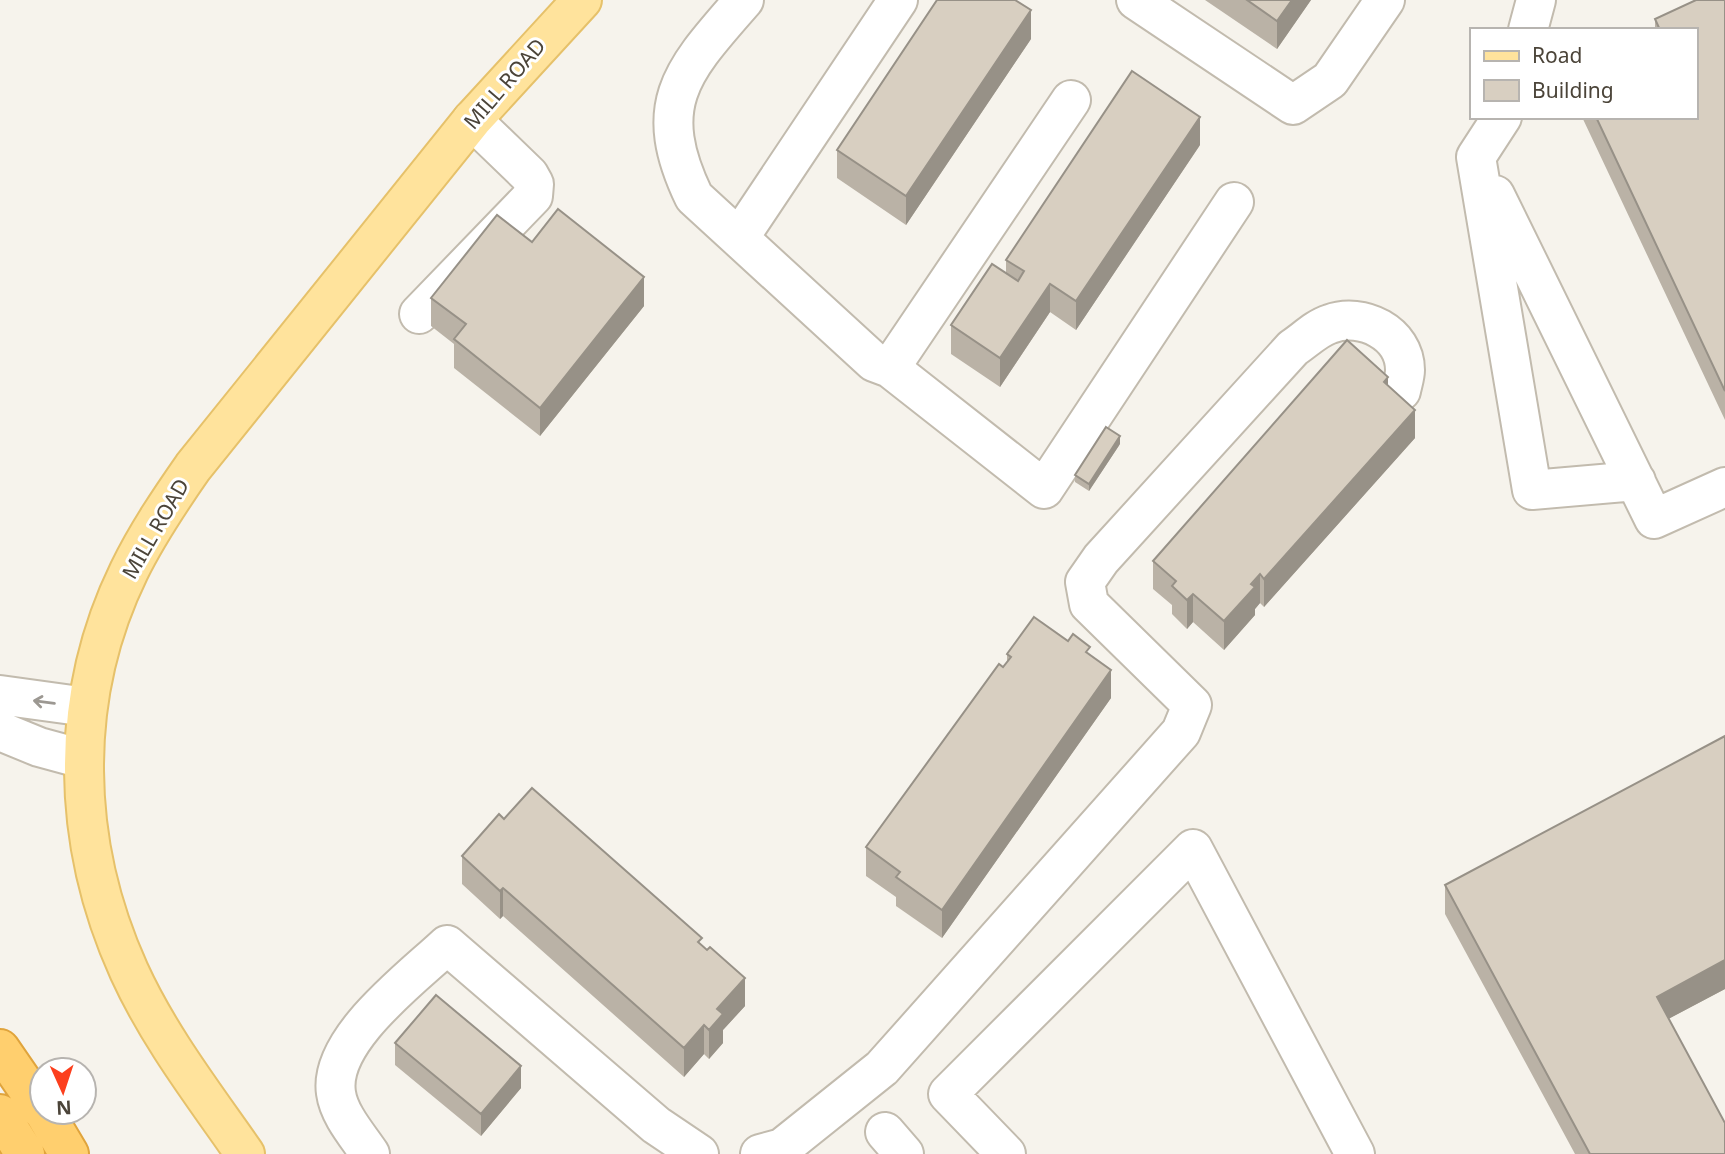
<svg xmlns="http://www.w3.org/2000/svg" width="1725" height="1154" font-family="'Noto Sans',sans-serif">
  <rect width="100%" height="100%" fill="#f6f3ec"/>
  <g fill="none" stroke-linecap="round" stroke-linejoin="round">
    <g stroke="#c2bbae" stroke-width="42">
      <path id="minor" d="M 744,0 C 683,70 649,103 694,197 L 874,362 L 890,368 L 1044,489 L 1234,202
        M 1136,0 L 1293,105 L 1330,80 L 1385,0
        M 1528,30 L 1536,0
        M 1502,117 L 1476,157 L 1532,490 L 1636,481
        M 1495,195 L 1654,519 L 1725,487
        M 739,238 L 898,0
        M 419,314 L 533,196 L 534,184 L 529,175 L 472,120
        M 890,368 L 1071,100
        M 0,695 L 87,707
        M 0,731 L 39,747 L 83,759
        M 885,1132 L 904,1154
        M 370,1154 C 358,1136 339,1115 336,1093 C 328,1040 412,978 447,945 L 656,1125 L 699,1154
        M 760,1154 L 782,1148 L 882,1068 L 1181,732 L 1192,705 L 1089,604 L 1085,582 L 1101,559 L 1293,348 C 1305,340 1317,328 1330,324 C 1362,312 1405,333 1405,370 C 1405,377 1402,385 1401,391
        M 1006,1154 L 948,1094 L 1193,849 L 1355,1154"/>
    </g>
    <g stroke="#e6c16a" stroke-width="42">
      <path id="major" d="M 245,1154 C 204,1095 159,1037 129,971 C 71,843 67,698 129,571 C 147,534 170,500 193,467 L 472,120 L 582,0"/>
    </g>
    <g stroke="#e0a43c" stroke-width="42">
      <path id="highway" d="M 0,1049 L 42,1110
        M 44,1112 L 69,1154
        M 0,1114 L 25,1154"/>
    </g>
    <use href="#minor" stroke="#fff" stroke-width="38"/>
    <use href="#major" stroke="#ffe39c" stroke-width="38"/>
    <use href="#highway" stroke="#ffcf6e" stroke-width="38"/>
  </g>
  <path fill="#bab2a6" d="M 1205,0 L 1311,0 L 1277,49 Z
    M 1725,0 L 1725,420 L 1582,117 L 1695,117 L 1695,30 L 1655,30 L 1655,19 Z
    M 1031,39 L 906,225 L 837,178 L 837,150 Z
    M 1200,145 L 1076,330 L 1050,312 L 1000,387 L 951,354 L 951,325 L 1006,273 L 1006,260 Z
    M 532,242 L 644,306 L 540,436 L 454,368 L 454,344 L 431,326 L 431,298 Z
    M 1388,386 L 1415,438 L 1264,607 L 1260,603 L 1255,609 L 1255,615 L 1224,650 L 1193,622 L 1187,629 L 1172,614 L 1172,605 L 1153,589 L 1153,561 Z
    M 1120,444 L 1089,491 L 1075,482 L 1075,475 Z
    M 1068,641 L 1090,655 L 1111,698 L 942,938 L 896,906 L 896,897 L 866,876 L 866,847 L 1007,662 L 1007,654 Z
    M 1725,736 L 1725,989 L 1668,1019 L 1725,1154 L 1575,1154 L 1445,914 L 1445,885 Z
    M 504,819 L 702,945 L 745,1006 L 723,1030 L 723,1043 L 709,1059 L 704,1054 L 684,1077 L 503,916 L 500,919 L 462,884 L 462,856 Z
    M 395,1043 L 521,1088 L 481,1136 L 395,1065 Z"/>
  <path fill="#979187" d="M 1292,0 L 1311,0 L 1277,49 L 1277,21 Z
    M 1031,10 L 1031,39 L 906,225 L 906,196 Z
    M 1200,117 L 1200,145 L 1076,330 L 1076,301 Z
    M 644,277 L 644,306 L 540,436 L 540,408 Z
    M 1050,284 L 1050,312 L 1000,387 L 1000,358 Z
    M 1388,377 L 1388,405 L 1384,382 Z
    M 1415,410 L 1415,438 L 1264,607 L 1264,579 Z
    M 1120,436 L 1120,444 L 1089,491 L 1089,484 Z
    M 1260,574 L 1260,603 L 1255,609 L 1255,615 L 1224,650 L 1224,621 Z
    M 1193,594 L 1193,622 L 1187,629 L 1187,600 Z
    M 1111,670 L 1111,698 L 942,938 L 942,910 Z
    M 503,888 L 503,916 L 500,919 L 500,891 Z
    M 1725,960 L 1725,989 L 1657,1025 L 1657,997 Z
    M 745,978 L 745,1006 L 723,1030 L 723,1043 L 709,1059 L 709,1030 L 717,1009 Z
    M 704,1025 L 704,1054 L 684,1077 L 684,1048 Z
    M 521,1066 L 521,1088 L 481,1136 L 481,1114 Z"/>
  <path fill="#d8cfc1" stroke="#979187" stroke-width="2" d="M 937,0 L 1015,0 L 1031,10 L 906,196 L 837,150 Z
    M 1247,0 L 1292,0 L 1277,21 Z
    M 1696,0 L 1725,0 L 1725,391 L 1596,117 L 1695,117 L 1695,30 L 1660,30 L 1655,19 Z
    M 1132,71 L 1200,117 L 1076,301 L 1050,284 L 1000,358 L 951,325 L 992,264 L 1018,281 L 1024,271 L 1006,260 Z
    M 558,209 L 644,277 L 540,408 L 454,339 L 466,324 L 431,298 L 497,215 L 532,242 Z
    M 1347,340 L 1388,377 L 1384,382 L 1415,410 L 1264,579 L 1260,574 L 1251,584 L 1255,587 L 1224,621 L 1193,594 L 1187,600 L 1172,586 L 1176,581 L 1153,561 Z
    M 1106,427 L 1120,436 L 1089,484 L 1075,475 Z
    M 1034,617 L 1068,641 L 1073,634 L 1090,647 L 1086,652 L 1111,670 L 942,910 L 896,877 L 900,872 L 866,847 L 999,664 L 1003,667 L 1011,657 L 1007,654 Z
    M 1725,736 L 1725,960 L 1657,997 L 1725,1123 L 1725,1154 L 1590,1154 L 1445,885 Z
    M 532,788 L 702,938 L 698,942 L 707,950 L 710,947 L 745,978 L 717,1009 L 723,1014 L 709,1030 L 704,1025 L 684,1048 L 503,888 L 500,891 L 462,856 L 499,814 L 504,819 Z
    M 436,995 L 521,1066 L 481,1114 L 395,1043 Z"/>
  <defs><path id="oneway-shaft" d="M-6 0H5M1.5-3L5.5 0L1.5 3" fill="none" stroke-width="1.6" stroke-linecap="round" stroke-linejoin="round" transform="scale(1.75)"/></defs>
  <use stroke="#9c9892" href="#oneway-shaft" transform="translate(44 702) rotate(-173)"/>
  <g text-anchor="middle" stroke-width="6" stroke-linejoin="round" paint-order="stroke">
    <g font-size="21" fill="#4b4439" stroke="#fff">
      <text transform="translate(505 84) rotate(-49)" y="7">MILL ROAD</text>
      <text transform="translate(156 529) rotate(-60)" y="7">MILL ROAD</text>
    </g>
  </g>
  <rect x="1470" y="28" width="228" height="91" fill="#ffffff" stroke="#b7b4b0" stroke-width="2"/>
  <rect x="1484" y="51" width="35" height="10" fill="#ffe39c" stroke="#b7b4b0" stroke-width="2"/>
  <text x="1532" y="63" font-size="21" fill="#4b4439">Road</text>
  <rect x="1484" y="80" width="35" height="21" fill="#d8cfc1" stroke="#b7b4b0" stroke-width="2"/>
  <text x="1532" y="98" font-size="21" fill="#4b4439">Building</text>
  <g transform="translate(63 1091) rotate(177)"><circle r="33" fill="#ffffff" stroke="#b7b4b0" stroke-width="2"/>
  <path d="M0-5L12 26L0 18L-12 26Z" fill="#fc3f1d"/>
  <text y="-10" font-size="19" font-weight="bold" text-anchor="middle" fill="#4b4439">N</text>
  </g>
</svg>
